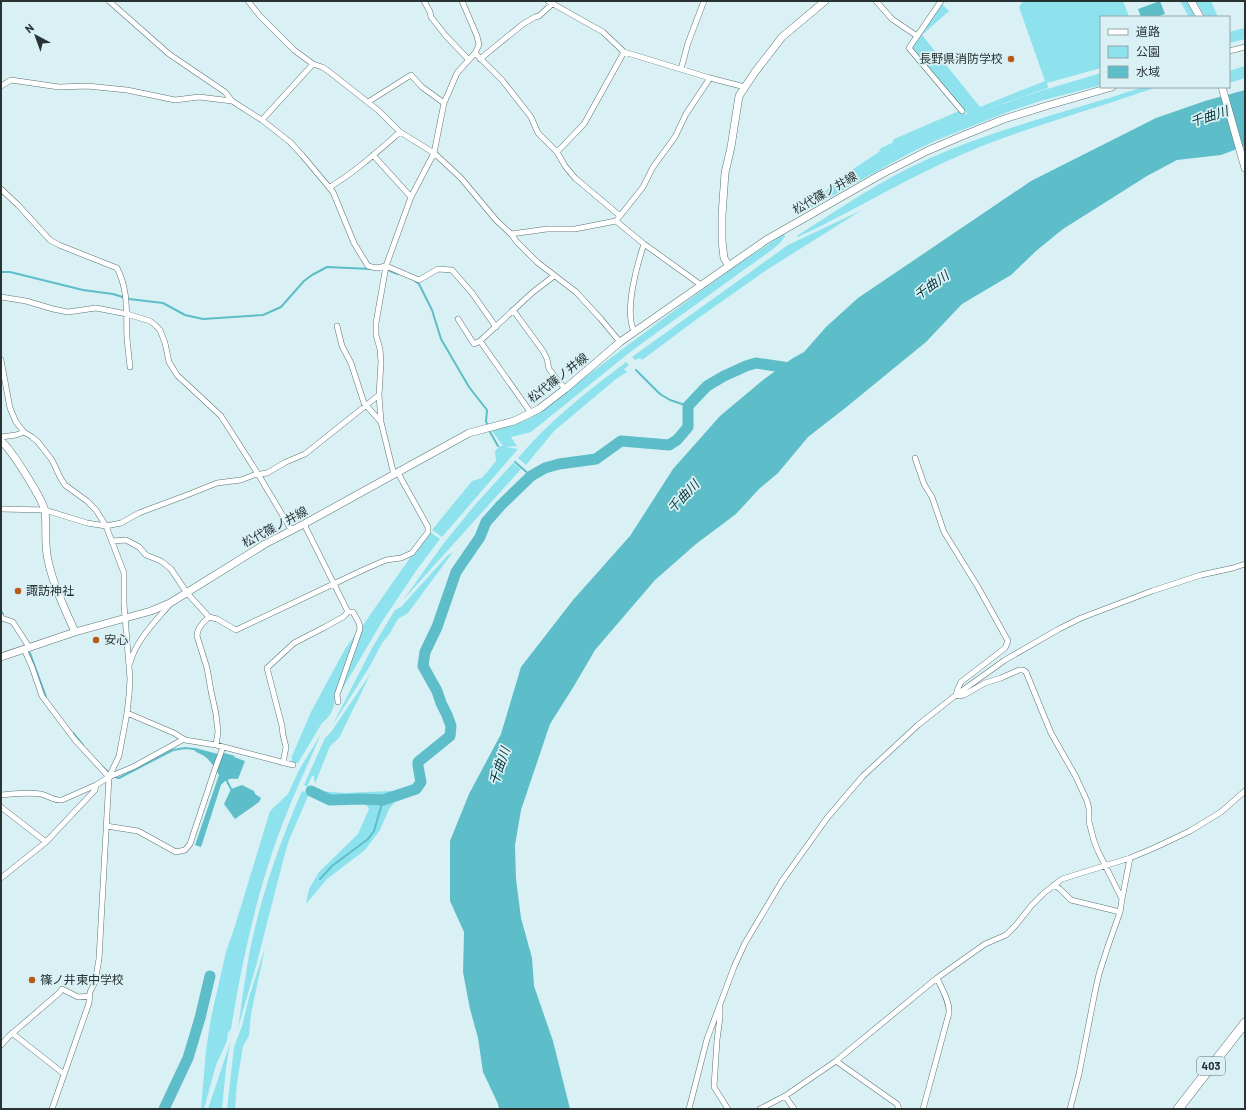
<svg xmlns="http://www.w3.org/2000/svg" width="1246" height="1110" font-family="Barlow,'Noto Sans JP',sans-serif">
  <rect width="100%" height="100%" fill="#d9f1f4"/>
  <path fill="#8ee2ed" d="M 1023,1 L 1123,1 L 1129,17 L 1101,17 L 1101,68 L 1047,83 L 1048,88 L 975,113 L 1044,90 L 1101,73 L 1101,85 L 1040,101 L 1005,113 L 937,140 L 910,153 L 798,215 L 844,175 L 879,152 L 881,148 L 892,143 L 894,139 L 959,111 L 968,115 L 911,47 L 941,3 L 949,11 L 922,35 L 980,107 L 1045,81 L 1019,7 Z
    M 1180,1 L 1187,1 L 1196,17 L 1189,17 Z
    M 1196,1 L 1211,1 L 1218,17 L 1205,17 Z
    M 1245,28 L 1245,39 L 1229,43 L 1229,32 Z
    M 1245,66 L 1245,78 L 1229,83 L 1229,71 Z
    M 1143,87 L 1157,87 C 1092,110 1026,127 963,154 C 906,178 854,211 798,237 L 797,236 C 839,209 881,180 928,159 C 997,128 1071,111 1143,87 Z
    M 862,210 L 765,271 L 697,319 L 642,360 L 640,358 L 635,360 L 632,357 L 788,245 Z
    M 784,234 L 785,236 L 780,243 L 773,249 L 634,349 L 531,432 L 511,437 L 517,446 L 506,447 L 518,449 L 442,537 L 432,530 L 472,481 L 482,478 L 496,461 L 495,451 L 500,446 L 503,446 L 492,431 L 529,419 L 687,301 L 741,262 Z
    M 626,362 L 629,365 L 624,369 L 627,372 L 616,379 L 554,431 L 526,465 L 518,458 C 549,421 588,391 626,362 Z
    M 513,463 L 521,469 L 403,600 L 444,543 L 474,506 Z
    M 430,532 L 440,539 L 418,568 L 383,620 L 340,693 L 363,625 L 412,555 Z
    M 453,552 L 408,613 L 398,619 L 390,633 L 382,643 L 370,666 L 332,726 L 372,648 L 395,610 L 401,607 L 447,556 Z
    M 357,632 L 337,692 C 334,697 335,699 334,704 C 334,710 327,720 322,723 L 298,763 L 292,763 L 292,756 L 311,712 L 345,649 Z
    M 371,673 L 339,738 L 330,746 L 315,784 L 314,776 L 312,776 L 307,787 L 304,785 L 325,738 L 331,732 Z
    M 321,734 C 305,771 287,809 274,847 C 254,906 241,967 231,1029 L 228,1033 L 227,1041 L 216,1065 L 204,1109 L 201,1109 L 206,1050 L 211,1018 L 226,952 L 235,926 L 270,811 L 288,794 L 299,770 Z
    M 312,789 L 318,791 L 346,793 L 391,791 L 404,799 L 395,802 L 389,809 L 380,830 L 365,850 L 327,879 L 306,904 L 309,889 L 319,872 L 358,834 L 369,809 C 363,797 341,805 330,802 C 323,800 316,797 310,793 Z
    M 302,791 L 309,794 L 289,840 L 284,857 L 256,966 L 238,1028 C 242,1002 245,976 250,950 C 261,896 280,841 302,791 Z
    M 265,948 L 251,1014 L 249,1036 L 243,1046 L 237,1083 L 235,1109 L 227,1109 L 234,1047 L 242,1026 L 250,994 Z
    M 230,1043 L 226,1068 L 222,1109 L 208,1109 Z"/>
  <path fill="#5dbdc8" d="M 1160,1 L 1165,14 L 1156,17 L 1141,17 L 1138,9 Z
    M 1245,90 L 1245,146 L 1221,155 L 1177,160 L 1147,176 L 1063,229 L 1036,251 L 1011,275 L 962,304 L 926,342 L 844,409 L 808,437 L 778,473 L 759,489 L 736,514 L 696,544 L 655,580 L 595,650 L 574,686 L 550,724 L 521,810 L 515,845 L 516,879 L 521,918 L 532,958 L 534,986 L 553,1041 L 570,1109 L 499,1109 L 498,1104 L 483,1072 L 478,1038 L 470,1009 L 465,983 L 463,972 L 464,932 L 450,901 L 450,841 L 469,794 L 501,734 L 521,667 L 573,600 L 630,536 L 673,469 L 720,416 L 763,380 L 793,358 L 804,352 L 826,327 L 858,298 L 1031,181 L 1156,118 L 1205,101 Z
    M 195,748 L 218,754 L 224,753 L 235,756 L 234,757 L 245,761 L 238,779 C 230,778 226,779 221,785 L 201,847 L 195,845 L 219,775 C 215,768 210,760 204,756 C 200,753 196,753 193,749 Z
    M 242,785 L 254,791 L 255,794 L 261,798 L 259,802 L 235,819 L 224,804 L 231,789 Z"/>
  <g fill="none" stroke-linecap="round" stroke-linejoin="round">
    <path stroke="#5dbdc8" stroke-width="2" d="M 390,271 L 398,274
      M 1,272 L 10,272 L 83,290 L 113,294 L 129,299 L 163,303 L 185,315 L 203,319 L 263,315 L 281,307 L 304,281 L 312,275 L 327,267 L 371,269
      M 415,281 L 419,284 L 432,310 L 441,339 L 469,387 L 487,410 L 486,421 L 487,424
      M 636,370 L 660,394 L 670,400 L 688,406
      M 490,432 L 498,446
      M 515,462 L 531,476
      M 1,611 L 3,614
      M 30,653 L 46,697
      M 73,733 L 83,745
      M 103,767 L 108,772
      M 115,777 L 119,778 L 173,750 L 185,748 L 194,749
      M 226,779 L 231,789
      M 320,879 L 332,866 L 368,839 L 374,831 L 383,800"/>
    <path stroke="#5dbdc8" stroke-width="11" d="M 311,791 L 330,800 L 361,799 L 383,800 L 416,789 L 421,782 L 418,766 L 418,762 L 450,736 L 451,726 L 447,715 L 441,703 L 437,691 L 423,666 L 425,652 L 437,627 L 456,572 L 480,537 L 486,522 L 501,505 L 531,476 L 545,468 L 559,464 L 596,459 L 621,441 L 669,445 L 677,440 L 688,427 L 688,406 L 707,386 L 724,376 L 746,366 L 756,363 L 796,369
      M 164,1109 L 188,1058 L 200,1018 L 210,976"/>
    <g stroke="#5d7375" stroke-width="6">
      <path id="street" d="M 109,1 L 169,54 L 225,92 L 232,101 L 262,120 L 290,142 L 302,155 L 333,192 L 354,243 L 368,266 L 376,268 L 386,266 L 419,280 L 438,269 L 452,270 L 472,293 L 496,327
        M 248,1 L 260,16 L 294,50 L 313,64 L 322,67 L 327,70 L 379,111 L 400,132 L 434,153 L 461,178 L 496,220 L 511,234 L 517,242 L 537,262 L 576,292 L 600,318 L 620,342
        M 424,1 L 430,12 L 431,17 L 446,36 L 468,59
        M 548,1 L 603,32 L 624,52 L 710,78 L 745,87
        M 876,1 L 892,19 L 917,36
        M 941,1 L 909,48 L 962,111
        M 1229,51 L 1245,47
        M 475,53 L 502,80 L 531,117 L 538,133 L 557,152 L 565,166 L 575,178 L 619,215
        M 480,59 L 523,24 L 535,17 L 539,16 L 552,4
        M 681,69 L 688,43 L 704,1
        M 1,86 L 11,80 L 59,87 L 87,86 L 127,90 L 175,100 L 199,97 L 232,101
        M 368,102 L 411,75 L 422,87 L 444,103
        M 262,120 L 313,64
        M 557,152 L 584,124 L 624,52
        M 373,155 L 411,197
        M 330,187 C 355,172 377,152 400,132
        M 1,189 L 18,205 L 50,240 L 59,245 L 117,268 C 129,291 126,314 127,339 C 128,348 129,358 130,367
        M 616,221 L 644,244 L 701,285
        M 511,234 L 547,229 L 575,229 L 616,221 L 643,187 L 653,167 L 675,137 L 686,114 L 710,78
        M 1,297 L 26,301 L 53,309 L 68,312 L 96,308 L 127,314 L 150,321 L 155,325 L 160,330 L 165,343 L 169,362 L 177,375 L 221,416 L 258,474 L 292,531
        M 513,310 L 543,351 L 547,359 L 549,369 L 565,389
        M 458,319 L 474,344 L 480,341
        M 337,326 L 342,346 L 351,363 L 364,403 L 381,422
        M 634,331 C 624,311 637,265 644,244
        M 1,360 L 10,408 L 16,422 L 24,432
        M 531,413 L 480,341 L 533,292 L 554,276
        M 1,437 L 16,435 L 24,432 L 32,437 L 38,442 L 52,460 L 60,477 L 65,485 L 87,501 L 96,510 L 106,526 L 124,573 L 124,604 L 130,679 L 129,695 L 127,713 L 119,756 L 109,777 L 99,959 L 95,982 L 90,992 L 89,1003 L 52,1109
        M 915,458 L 924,484 L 932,497 L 944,532 L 978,587 L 1008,641 L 1005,648 L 961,682 L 958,688 L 956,695 L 959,696 L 964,695 L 985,683 L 1001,678 L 1019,670 L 1023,670 L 1026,672 L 1051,733 L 1076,777 L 1087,801 L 1089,809 L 1089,822 L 1094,841 L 1098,851 L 1122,899
        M 394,475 L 381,422 L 379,395 L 381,362 L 380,349 L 376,335 L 376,323 L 386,266 L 411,197 L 434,153 L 444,103 L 451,87 L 457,73 L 475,53 L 479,45 L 477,36 L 462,1
        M 1,509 L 45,510 L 87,523 L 106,526 L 121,523 L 139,513 L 187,495 L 217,483 L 241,480 L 254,475 L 267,473 L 286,462 L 305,454 L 379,395
        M 304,524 L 348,612 L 353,612 L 359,623 L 360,629 L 337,695 L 338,702
        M 112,541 L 126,540 L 139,547 L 146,555 L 161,561 L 171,569 L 187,593 L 209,617 L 217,619 L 236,630 L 363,570 L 386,560 L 401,558 L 412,553 L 428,532 L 428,527 L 398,473
        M 1,616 L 2,618 L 13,622 L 29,647
        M 209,617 C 203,622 197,628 197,636 L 207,668 L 211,691 L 216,714 L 218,732 L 216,745
        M 24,649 L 32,667 L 42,696 L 75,740 L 109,777
        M 130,663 C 136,640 155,622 170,604
        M 127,713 L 174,733 L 185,740 L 216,745 L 293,765
        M 283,763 L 286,747 L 283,735 L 282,726 L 267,668 L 294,643 L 325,627 L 343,617 L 348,612
        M 1,795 C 14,794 28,792 41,794 C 49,796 54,801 62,800 L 96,785 L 109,777 L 133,767 L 184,739
        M 1,807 L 46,842
        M 106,826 L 138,831 L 176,852 L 185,850 L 190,844 L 215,769 L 223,747
        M 1,878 L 46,842 L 95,790 L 96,785
        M 1054,885 L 1060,889 L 1071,900 L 1120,912
        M 720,1007 L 720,1017 L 717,1040 L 714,1087 L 728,1109
        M 12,1033 L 64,1074
        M 1,1045 L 10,1035 L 15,1031 L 59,993 L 62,989 L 78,997 L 90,996
        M 836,1061 L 897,1104 L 899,1109
        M 785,1096 L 794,1109
        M 689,1109 L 707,1039 L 734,967 L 745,943 L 782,881 L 827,818 L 863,776 L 918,725 L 956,695 L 1005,660 L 1059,629 L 1081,618 L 1152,591 L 1201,575 L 1233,568 L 1245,564
        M 760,1109 L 785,1096 L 836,1061 L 937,978 L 985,944 L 1006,935 L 1016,925 L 1031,906 L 1044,893 L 1062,879 L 1130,858 L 1154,848 L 1190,831 L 1221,812 L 1245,791
        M 923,1109 L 949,1013 C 950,1002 942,989 937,978
        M 1070,1109 L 1079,1074 L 1095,992 L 1099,974 L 1108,946 L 1120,912 L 1122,899 L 1130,858"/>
    </g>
    <g stroke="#5d7375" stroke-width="8">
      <path id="secondary" d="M 1191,1 L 1200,17
        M 1222,87 L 1245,168
        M 729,266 L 724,258 L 722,241 L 722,215 L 725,173 L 731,147 L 739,96 L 755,72 L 782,37 L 825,1
        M 1,441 C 11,449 42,498 45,511 C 47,527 44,544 48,560 C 53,585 65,609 75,632
        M 1,657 L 75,632 L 151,611 L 170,603 L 265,544 L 304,524 L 469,433 L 514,421 L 539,409 L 565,389 L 620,342 L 766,240 L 880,175 L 927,151 L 962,136 L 1004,119 L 1046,106 L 1112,87"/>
    </g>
    <g stroke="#5d7375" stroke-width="10">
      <path id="highway" d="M 1178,1109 L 1245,1023"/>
    </g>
    <use href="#street" stroke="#fff" stroke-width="5"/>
    <use href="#secondary" stroke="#fff" stroke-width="7"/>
    <use href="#highway" stroke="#fff" stroke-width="9"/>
  </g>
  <g fill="#b95918" stroke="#d9f1f4" stroke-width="1.5">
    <circle cx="1011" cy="59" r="4"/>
    <circle cx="18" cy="591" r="4"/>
    <circle cx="96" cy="640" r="4"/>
    <circle cx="32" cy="980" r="4"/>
  </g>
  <g text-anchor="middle" stroke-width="3.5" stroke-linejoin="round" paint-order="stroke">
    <rect fill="#d9f1f4" stroke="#5e6c6e" stroke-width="1" x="1197" y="1057" width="28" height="18" rx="3"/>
    <g font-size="11" font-weight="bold" fill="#2a3334">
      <text x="1211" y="1070">403</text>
    </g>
    <g font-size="12" fill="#2a3334" stroke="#d9f1f4" text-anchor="start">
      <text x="1003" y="63" text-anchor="end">長野県消防学校</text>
      <text x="26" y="595">諏訪神社</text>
      <text x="104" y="644">安心</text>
      <text x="40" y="984">篠ノ井東中学校</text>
    </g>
    <g font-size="12" fill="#2a3334" stroke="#d9f1f4">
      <text transform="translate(825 193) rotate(-30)" y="4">松代篠ノ井線</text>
      <text transform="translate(558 378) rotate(-38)" y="4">松代篠ノ井線</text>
      <text transform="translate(275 527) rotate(-28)" y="4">松代篠ノ井線</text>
    </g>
    <g font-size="13" font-style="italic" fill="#05353a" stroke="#d9f1f4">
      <text transform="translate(1209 116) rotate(-18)" y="5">千曲川</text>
      <text transform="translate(931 285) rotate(-35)" y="5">千曲川</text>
      <text transform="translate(683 496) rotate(-47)" y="5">千曲川</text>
      <text transform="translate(499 766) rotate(-71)" y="5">千曲川</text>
    </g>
  </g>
  <rect width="1246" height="1110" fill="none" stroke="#2a3334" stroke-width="4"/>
  <rect x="1100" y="16" width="130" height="72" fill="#d9f1f4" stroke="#93a5a7"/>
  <rect x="1108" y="29" width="20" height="6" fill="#ffffff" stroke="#93a5a7"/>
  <text x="1136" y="36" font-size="12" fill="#2a3334">道路</text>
  <rect x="1108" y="46" width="20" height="12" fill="#8ee2ed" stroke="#93a5a7"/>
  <text x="1136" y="56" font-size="12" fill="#2a3334">公園</text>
  <rect x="1108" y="66" width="20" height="12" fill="#5dbdc8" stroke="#93a5a7"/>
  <text x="1136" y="76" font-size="12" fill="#2a3334">水域</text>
  <g transform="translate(36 36) rotate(319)" stroke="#d9f1f4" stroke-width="3" paint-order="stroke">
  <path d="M0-3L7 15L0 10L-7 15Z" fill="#2a3334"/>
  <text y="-6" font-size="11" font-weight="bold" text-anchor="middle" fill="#2a3334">N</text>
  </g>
</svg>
